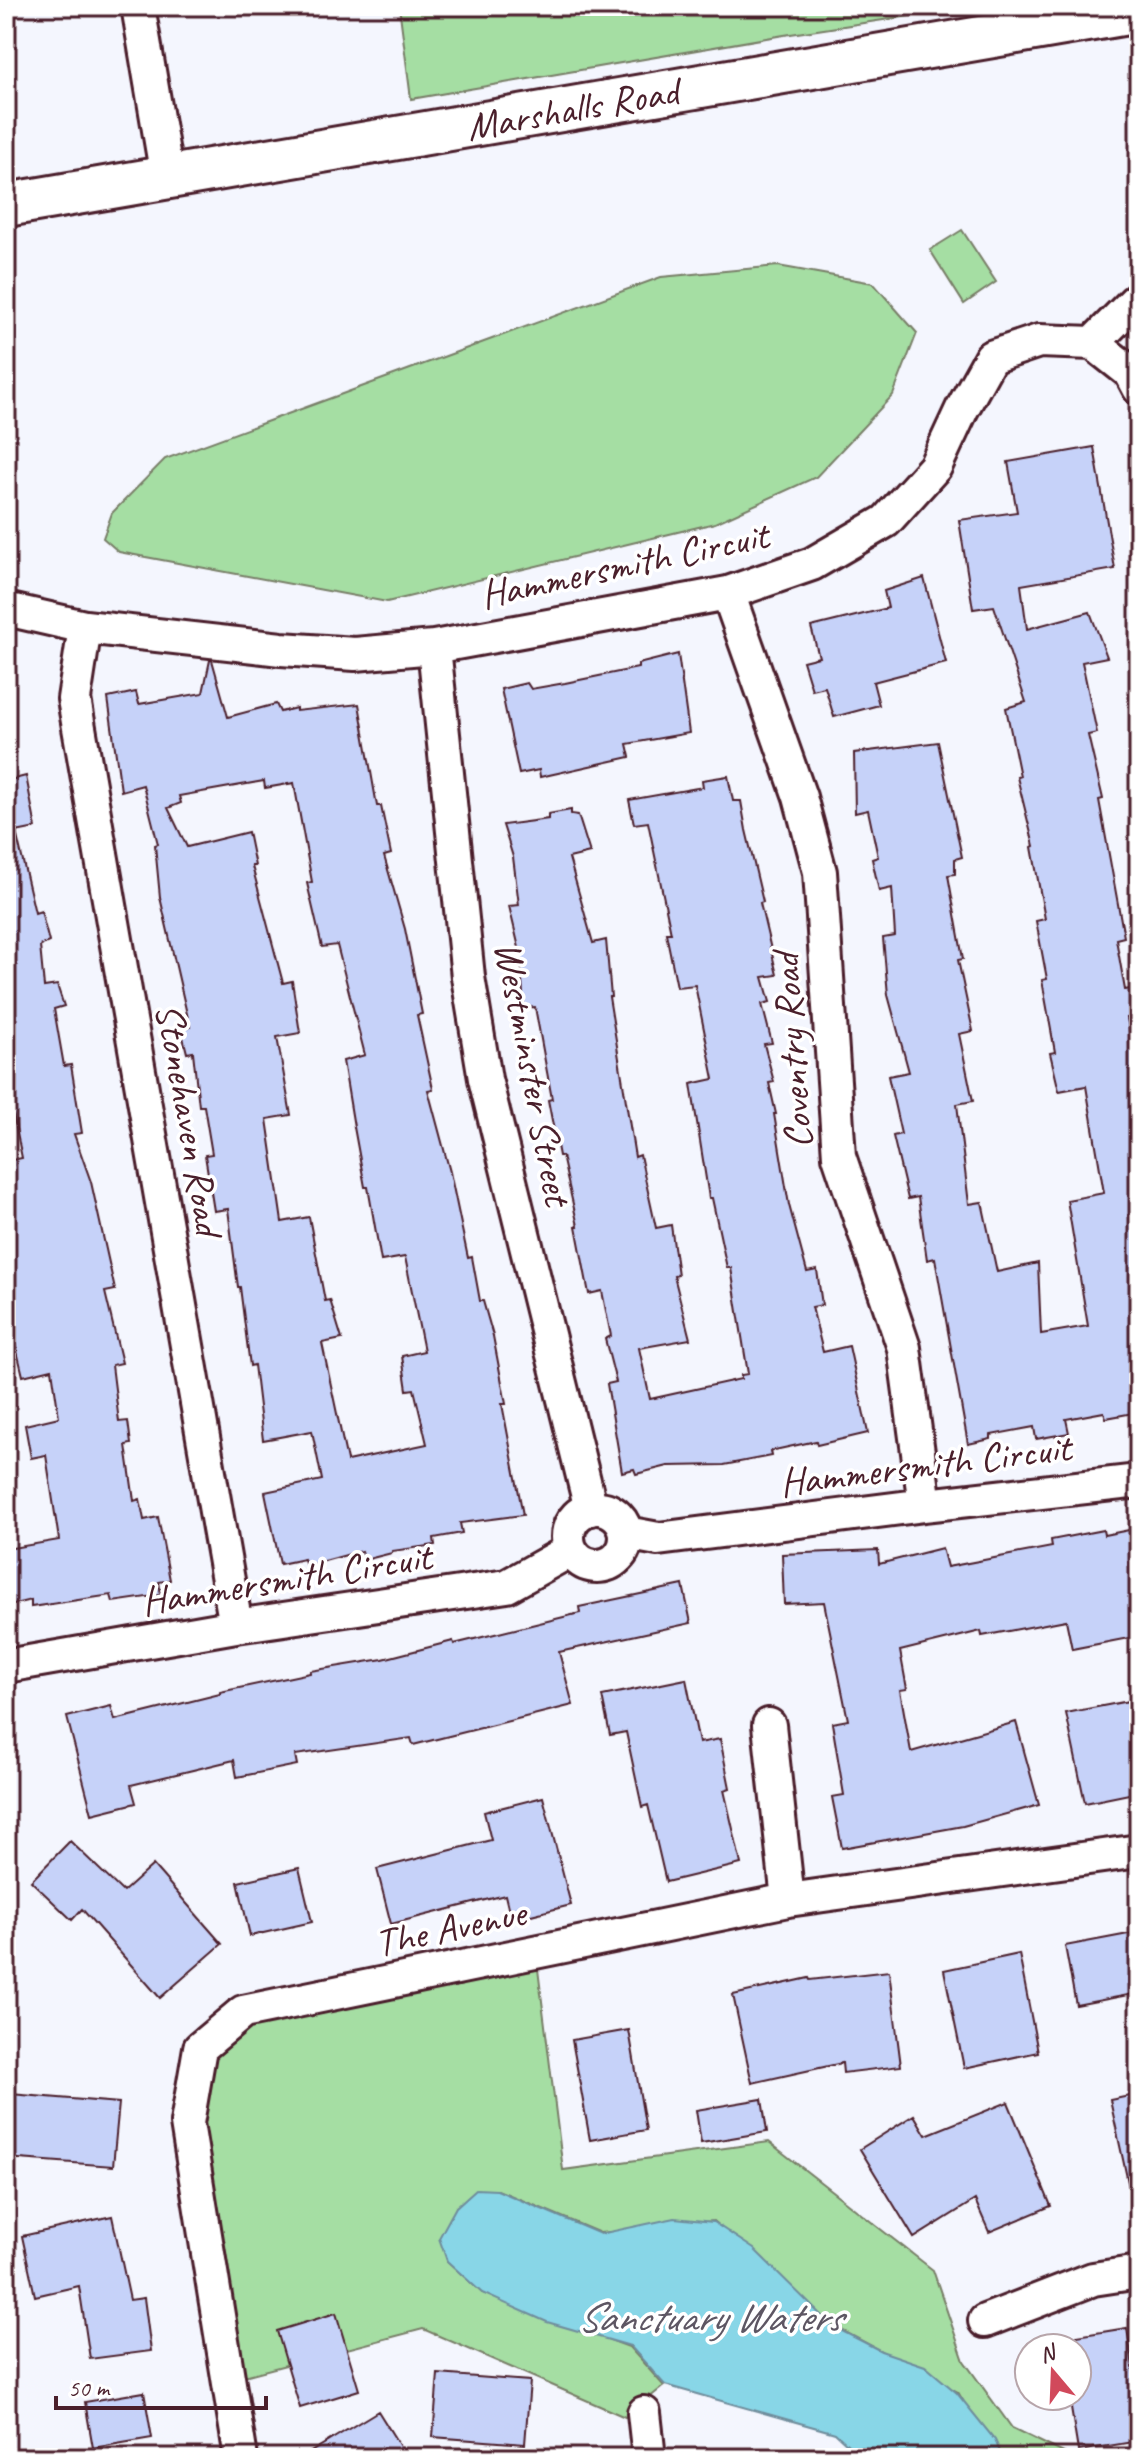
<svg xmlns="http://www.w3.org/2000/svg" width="1145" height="2464" font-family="Caveat,sans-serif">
  <rect width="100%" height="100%" fill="#f4f6fe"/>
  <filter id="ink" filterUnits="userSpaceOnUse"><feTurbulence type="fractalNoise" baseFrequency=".0125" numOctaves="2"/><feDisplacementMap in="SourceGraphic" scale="16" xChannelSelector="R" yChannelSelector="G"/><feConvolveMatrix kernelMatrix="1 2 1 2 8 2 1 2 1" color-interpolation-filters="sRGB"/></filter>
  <g filter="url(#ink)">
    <path fill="#a5dea3" stroke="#787e67" stroke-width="2" d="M 399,6 L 976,6 L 784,35 L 411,99 Z
      M 962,230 L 996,282 L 964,304 L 930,250 Z
      M 778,266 L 873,283 L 917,333 L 893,395 L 816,477 L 715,523 L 387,602 L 119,552 L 103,538 L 112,513 L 165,459 L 661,277 Z
      M 537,1961 L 563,2170 L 769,2142 L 933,2270 L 964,2361 L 1012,2428 L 1074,2458 L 997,2458 L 958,2392 L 832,2325 L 713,2221 L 600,2233 L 498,2190 L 456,2207 L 447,2261 L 482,2293 L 629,2347 L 664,2386 L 625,2417 L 423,2329 L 229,2380 L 188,2123 L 200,2048 L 243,2012 Z"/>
    <path fill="#88d6e7" stroke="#6f8d9c" stroke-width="2" d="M 476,2189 L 497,2190 L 600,2234 L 675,2218 L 713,2222 L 754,2249 L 832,2326 L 881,2351 L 925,2366 L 957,2393 L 995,2440 L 1003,2458 L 862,2458 L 835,2433 L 665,2385 L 630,2346 L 547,2322 L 482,2293 L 447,2261 L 439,2238 L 456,2207 Z"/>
    <path fill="#c6d2f9" stroke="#4a1f2b" stroke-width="2" fill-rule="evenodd" d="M 1094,447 L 1115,569 L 1021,585 L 1027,629 L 1090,612 L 1107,657 L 1082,662 L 1097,733 L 1088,735 L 1103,799 L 1099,800 L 1124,937 L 1116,939 L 1125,990 L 1135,988 L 1139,1014 L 1127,1018 L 1135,1060 L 1139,1060 L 1139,1412 L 1106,1418 L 1104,1412 L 1066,1419 L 1069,1433 L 1036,1439 L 1034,1427 L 991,1435 L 991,1439 L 968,1444 L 935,1258 L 927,1260 L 918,1197 L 908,1199 L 893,1136 L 901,1134 L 888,1076 L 909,1072 L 888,995 L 883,938 L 895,936 L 892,888 L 879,891 L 872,859 L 878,857 L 868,810 L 855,813 L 854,753 L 938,742 L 962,857 L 955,859 L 955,874 L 948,875 L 963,959 L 958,960 L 973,1031 L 959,1034 L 973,1101 L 957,1104 L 969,1204 L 982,1202 L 997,1272 L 1038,1263 L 1041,1334 L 1088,1326 L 1067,1200 L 1104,1193 L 1086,1086 L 1059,1091 L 1050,1053 L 1055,1052 L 1042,980 L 1047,979 L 1036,921 L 1045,919 L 1032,847 L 1034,846 L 1017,777 L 1020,776 L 1006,708 L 1026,702 L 994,606 L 973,609 L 959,520 L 1017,512 L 1008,462 Z
      M 924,578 L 946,663 L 873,682 L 879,705 L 834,717 L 825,687 L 812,690 L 803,661 L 819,657 L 811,627 L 888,608 L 884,591 Z
      M 678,654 L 689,733 L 627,744 L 630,757 L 540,777 L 539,770 L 519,774 L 501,689 L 527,683 L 531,689 L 565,683 L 638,668 L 638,664 Z
      M 210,660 L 212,660 L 228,717 L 276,704 L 280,712 L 296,708 L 296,711 L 359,704 L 377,806 L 381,806 L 391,854 L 384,856 L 405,929 L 422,1014 L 417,1015 L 433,1089 L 428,1090 L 450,1172 L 468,1258 L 472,1257 L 480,1301 L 483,1301 L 493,1336 L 506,1404 L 502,1404 L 523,1515 L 460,1523 L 462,1533 L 434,1538 L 435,1545 L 392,1551 L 392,1553 L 364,1560 L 361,1551 L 306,1566 L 304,1559 L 280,1564 L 265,1492 L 322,1480 L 312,1431 L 263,1440 L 254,1365 L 250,1366 L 240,1287 L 238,1287 L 228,1209 L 214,1211 L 205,1155 L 212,1154 L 204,1106 L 199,1106 L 193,1052 L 187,1053 L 181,1029 L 190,1027 L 160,897 L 155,845 L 158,844 L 143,785 L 121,791 L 108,698 L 136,692 L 139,704 L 203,693 ZM 264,781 L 265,788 L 294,783 L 312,882 L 307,883 L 322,947 L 337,945 L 365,1055 L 343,1061 L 354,1127 L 365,1187 L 368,1187 L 381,1261 L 405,1257 L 424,1351 L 402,1356 L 407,1390 L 414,1389 L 427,1444 L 347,1461 L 322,1343 L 342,1339 L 330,1300 L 325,1301 L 309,1217 L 282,1222 L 267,1119 L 291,1115 L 277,1037 L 300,1033 L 292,981 L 283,983 L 252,866 L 255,866 L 248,832 L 187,847 L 168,808 L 181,803 L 179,796 Z
      M 26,776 L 36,828 L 16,832 L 35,913 L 41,911 L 49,942 L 40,946 L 44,987 L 57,985 L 64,1006 L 54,1009 L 64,1066 L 71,1065 L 82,1133 L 74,1134 L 91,1182 L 115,1290 L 105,1292 L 122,1363 L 112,1365 L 119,1422 L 128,1421 L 131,1444 L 126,1445 L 134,1501 L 140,1499 L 144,1520 L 158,1517 L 170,1580 L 159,1582 L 161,1595 L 113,1602 L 111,1595 L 31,1607 L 31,1600 L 6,1606 L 6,1549 L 59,1540 L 46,1455 L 31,1458 L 25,1425 L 59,1417 L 52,1369 L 23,1376 L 6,1305 L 6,1167 L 13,1165 L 12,1160 L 22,1158 L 6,1079 L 6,781 Z
      M 728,776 L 733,801 L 741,801 L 746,830 L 763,902 L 760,903 L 777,975 L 763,977 L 770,1002 L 762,1004 L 772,1043 L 764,1044 L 774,1082 L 769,1083 L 776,1114 L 774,1114 L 789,1205 L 807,1272 L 817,1270 L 822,1305 L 812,1307 L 823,1352 L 849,1346 L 868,1433 L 817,1445 L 816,1441 L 770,1451 L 771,1456 L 724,1465 L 668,1466 L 636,1474 L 634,1469 L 622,1472 L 607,1384 L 616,1382 L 605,1339 L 611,1336 L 602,1291 L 589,1294 L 576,1226 L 578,1226 L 562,1156 L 559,1156 L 548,1100 L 552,1099 L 535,1007 L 524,1008 L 520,952 L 509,906 L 519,905 L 513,857 L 503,825 L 548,819 L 548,814 L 571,810 L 571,814 L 578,815 L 590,853 L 569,858 L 593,943 L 606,940 L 611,997 L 609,997 L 635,1157 L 640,1155 L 656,1228 L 671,1225 L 678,1275 L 674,1276 L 690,1339 L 639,1348 L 650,1399 L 741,1379 L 741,1375 L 748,1374 L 731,1268 L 727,1268 L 712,1198 L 709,1198 L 691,1084 L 714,1079 L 695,985 L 677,987 L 666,933 L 671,933 L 648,822 L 634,824 L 629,800 L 703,787 L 702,780 Z
      M 1139,1528 L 1139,1636 L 1072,1649 L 1066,1620 L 982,1636 L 981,1631 L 900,1651 L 907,1689 L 900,1690 L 911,1752 L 1016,1722 L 1039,1805 L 963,1826 L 842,1848 L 832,1797 L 844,1795 L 832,1723 L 848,1720 L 824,1602 L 784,1604 L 782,1554 L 878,1550 L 879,1564 L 942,1548 L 947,1567 L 1052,1547 L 1051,1540 L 1103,1530 L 1104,1535 Z
      M 683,1585 L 691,1623 L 559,1652 L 573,1705 L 413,1745 L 411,1738 L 295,1755 L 297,1765 L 237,1777 L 234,1760 L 131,1785 L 136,1803 L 92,1814 L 67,1717 L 111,1706 L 115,1720 L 220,1694 L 220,1692 L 310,1673 L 310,1671 L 383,1659 L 453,1641 L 454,1644 L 580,1613 L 579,1607 Z
      M 686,1679 L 699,1743 L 720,1739 L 730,1788 L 724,1790 L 741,1864 L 666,1882 L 648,1805 L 642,1807 L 626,1732 L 610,1735 L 602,1696 Z
      M 1139,1699 L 1139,1792 L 1085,1803 L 1066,1713 Z
      M 543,1797 L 571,1905 L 511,1920 L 505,1895 L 391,1924 L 377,1869 L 491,1840 L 484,1812 Z
      M 70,1841 L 123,1892 L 153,1865 L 222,1944 L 160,1998 L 82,1909 L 72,1920 L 31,1881 Z
      M 299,1868 L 312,1922 L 250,1936 L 238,1882 Z
      M 1139,1932 L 1139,1993 L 1076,2005 L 1065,1946 Z
      M 1019,1954 L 1038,2052 L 964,2068 L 944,1970 Z
      M 889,1971 L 901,2066 L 843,2073 L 842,2063 L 752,2083 L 733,1995 L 809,1978 L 810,1980 Z
      M 629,2030 L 646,2130 L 590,2140 L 572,2040 Z
      M 10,2094 L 119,2103 L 113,2166 L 6,2158 Z
      M 1139,2094 L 1139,2186 L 1129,2187 L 1110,2100 Z
      M 762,2099 L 767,2132 L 701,2143 L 696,2110 Z
      M 1008,2102 L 1051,2206 L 989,2232 L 975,2200 L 914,2238 L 860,2149 L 914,2115 L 926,2135 Z
      M 112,2216 L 130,2300 L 144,2298 L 151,2351 L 90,2359 L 79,2286 L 35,2296 L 22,2236 Z
      M 336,2313 L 359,2390 L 300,2408 L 277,2331 Z
      M 1127,2328 L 1139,2406 L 1139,2441 L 1078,2451 L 1069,2396 L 1077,2396 L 1077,2336 Z
      M 438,2374 L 530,2381 L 525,2444 L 433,2437 Z
      M 144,2392 L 152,2438 L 93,2448 L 85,2402 Z
      M 378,2411 L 401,2448 L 384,2458 L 301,2458 Z"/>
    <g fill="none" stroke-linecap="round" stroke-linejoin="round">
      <g stroke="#4a1f2b" stroke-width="38">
        <path id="minor" d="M 138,6 L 167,177
          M 1093,343 L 1135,301 L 1139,300
          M 728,593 L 800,797 L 820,872 L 839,1156 L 904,1348 L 925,1505
          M 6,609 L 85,627 L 281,649 L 355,654 L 434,647 L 728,593 L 812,564 L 886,521 L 935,467 L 962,409 L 991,357 L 1039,341 L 1093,343 L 1131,373 L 1139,388
          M 85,627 L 74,699 L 236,1626
          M 434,647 L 468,977 L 485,1079 L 591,1509
          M568 1537a29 29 0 1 1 58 0a29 29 0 1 1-58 0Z
          M 626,1533 L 658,1539 L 925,1505 L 1139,1481
          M 6,1666 L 236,1626 L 507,1586 L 571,1550
          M 769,1725 L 788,1900
          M 985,2321 L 1093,2279 L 1139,2272
          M 644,2413 L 649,2458
          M 241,2458 L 187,2123 L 200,2048 L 243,2012 L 788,1900 L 1139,1851"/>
      </g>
      <g stroke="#4a1f2b" stroke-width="48">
        <path id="tertiary" d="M 6,205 L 1139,11"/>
      </g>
      <use href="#minor" stroke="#fff" stroke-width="32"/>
      <use href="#tertiary" stroke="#fff" stroke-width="42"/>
    </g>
  </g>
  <g text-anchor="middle" stroke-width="7" stroke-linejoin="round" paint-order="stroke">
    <g font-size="40" fill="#4a1f2b" stroke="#fff">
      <text transform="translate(572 108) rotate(-10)" y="14">Marshalls Road</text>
      <text transform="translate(624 564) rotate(-12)" y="14">Hammersmith Circuit</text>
      <text transform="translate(791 1051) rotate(-94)" y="14">Coventry Road</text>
      <text transform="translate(534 1073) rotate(79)" y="14">Westminster Street</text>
      <text transform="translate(190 1119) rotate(80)" y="14">Stonehaven Road</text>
      <text transform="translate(925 1464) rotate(-7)" y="14">Hammersmith Circuit</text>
      <text transform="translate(286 1578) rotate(-9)" y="14">Hammersmith Circuit</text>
      <text transform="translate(450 1927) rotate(-12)" y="14">The Avenue</text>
    </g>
    <g font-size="42" font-style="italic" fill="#5d5663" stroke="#fff">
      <text x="709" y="2331">Sanctuary Waters</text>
    </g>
  </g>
  <rect width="1145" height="2464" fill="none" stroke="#fff" stroke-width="32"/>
  <rect x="16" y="16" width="1113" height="2432" fill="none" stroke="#4a1f2b" stroke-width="3" filter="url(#ink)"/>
  <g transform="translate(1053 2372) rotate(341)"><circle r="38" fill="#ffffff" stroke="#b7a5aa" stroke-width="2"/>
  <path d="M0-6L14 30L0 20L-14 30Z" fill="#d1495b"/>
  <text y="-12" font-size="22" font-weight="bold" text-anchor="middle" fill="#4a1f2b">N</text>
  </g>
  <path d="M56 2396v12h210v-12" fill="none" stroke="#4a1f2b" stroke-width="4"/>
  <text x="68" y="2396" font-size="24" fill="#4a1f2b" stroke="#ffffff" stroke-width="6" paint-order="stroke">50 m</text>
</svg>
